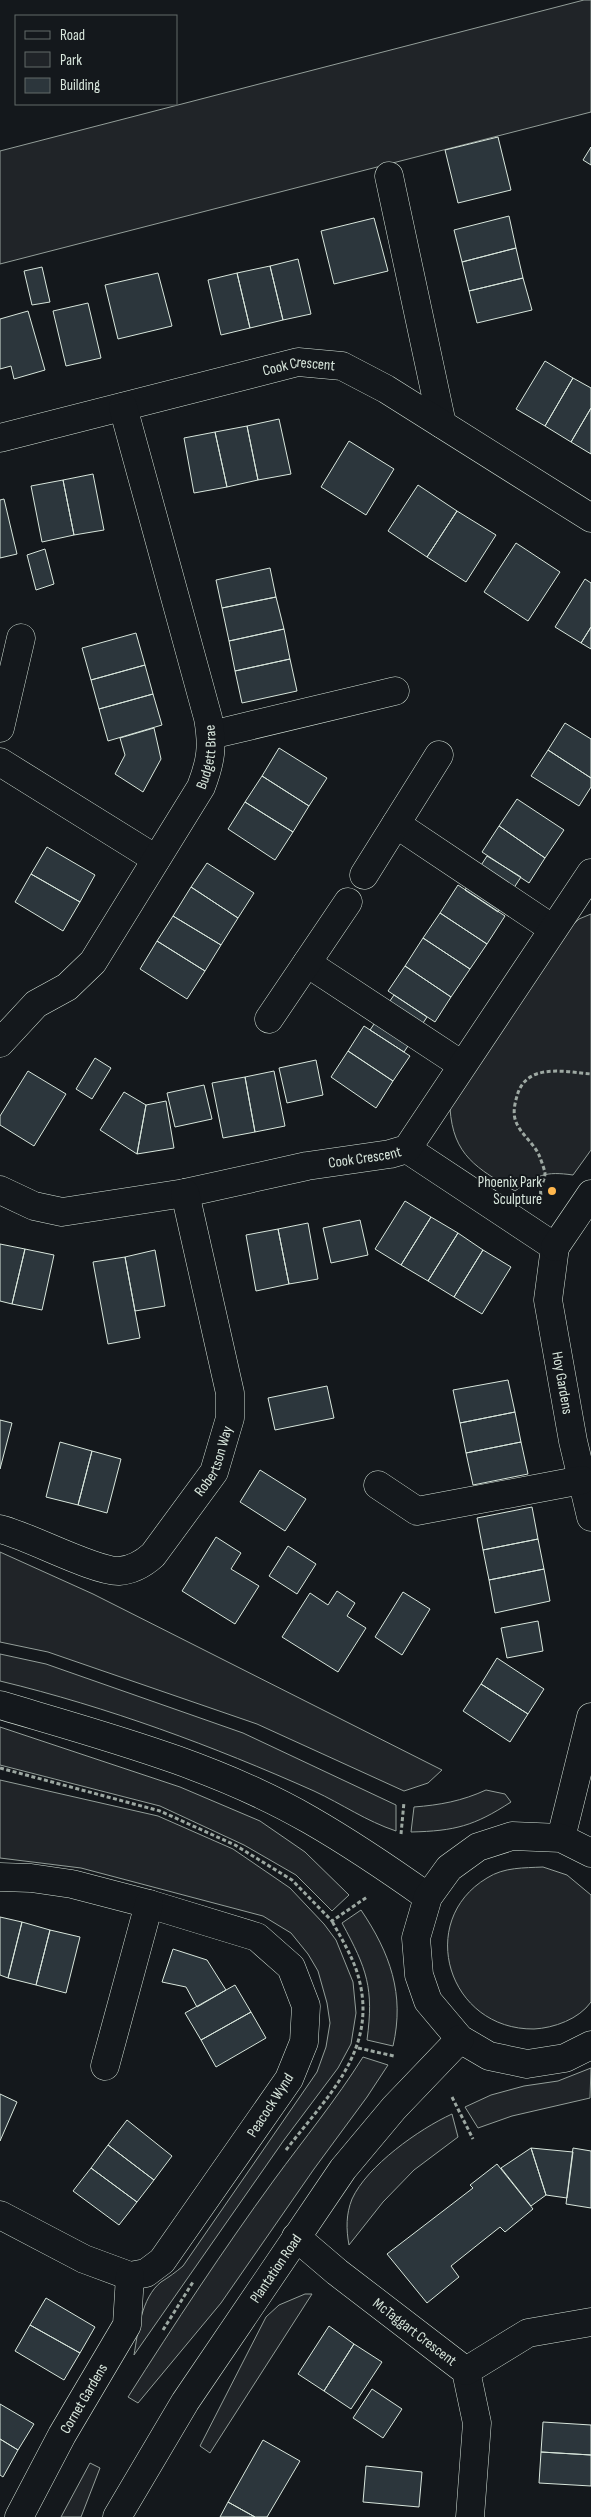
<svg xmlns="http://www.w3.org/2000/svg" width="591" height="2517" font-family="'Sofia Sans Condensed',sans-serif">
  <rect width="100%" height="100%" fill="#14181c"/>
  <path fill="#202428" stroke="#939e99" d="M 584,0 L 591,0 L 591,112 L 0,264 L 0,151 Z
    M 591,914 L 591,1150 L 573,1175 C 545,1171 537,1175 515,1191 C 477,1168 453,1156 450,1108 L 567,930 L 579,919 Z
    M 0,1552 L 93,1594 L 442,1770 L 428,1783 L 404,1791 L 257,1724 L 48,1652 L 0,1642 Z
    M 0,1654 L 46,1664 L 243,1733 L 396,1805 L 396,1831 C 366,1821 342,1804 314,1791 C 213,1746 108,1707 0,1681 Z
    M 0,1727 L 180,1787 L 260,1821 L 305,1852 L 349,1895 L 332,1911 L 296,1875 L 244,1845 L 160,1806 L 0,1765 Z
    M 0,1780 L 158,1816 L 233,1849 L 290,1888 L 324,1924 L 336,1940 L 353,1982 L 356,2013 L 351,2044 L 338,2068 L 284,2140 L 134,2355 C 138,2332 141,2298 161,2282 C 169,2277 176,2272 183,2266 L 317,2072 L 326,2047 L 330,2023 L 327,2003 L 318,1971 L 308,1954 L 291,1933 L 263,1916 L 81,1868 L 0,1858 Z
    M 486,1790 L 505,1794 L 511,1802 C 474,1826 455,1831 411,1832 L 414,1807 C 440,1805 462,1801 486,1790 Z
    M 543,1867 L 567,1875 L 591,1895 L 591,2002 C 579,2019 554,2028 534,2029 C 448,2030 415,1921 487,1878 C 504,1867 524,1868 543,1867 Z
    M 361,1910 C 390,1953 405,1994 393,2046 L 367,2040 C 374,1988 367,1969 342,1923 Z
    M 363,2057 L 388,2065 L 367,2097 L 314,2169 L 221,2303 L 138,2403 L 128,2397 C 175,2323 223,2250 274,2180 C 304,2139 336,2100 363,2057 Z
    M 591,2068 L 590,2098 L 512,2116 L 478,2128 L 465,2107 L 491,2095 L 524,2086 L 558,2081 Z
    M 452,2114 L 458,2137 L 414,2170 L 383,2202 L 349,2245 C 346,2229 346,2214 352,2199 C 367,2166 419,2129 452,2114 Z
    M 305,2294 L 312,2294 L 210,2453 L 200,2446 L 266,2317 L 279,2305 Z
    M 90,2463 L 100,2468 L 81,2517 L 61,2517 Z"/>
  <path fill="#2c363c" stroke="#d8e6dc" d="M 498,137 L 511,190 L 458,203 L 445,150 Z
    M 591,147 L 591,165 L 583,160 Z
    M 509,216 L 516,248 L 462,262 L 454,230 Z
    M 374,218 L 388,271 L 334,284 L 321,231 Z
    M 516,248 L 523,278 L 469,291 L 462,262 Z
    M 298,259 L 311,314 L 283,320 L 270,266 Z
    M 270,266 L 283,320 L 250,328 L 237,273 Z
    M 42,267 L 50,302 L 32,305 L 24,271 Z
    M 158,273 L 172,326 L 118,339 L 105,285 Z
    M 237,273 L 250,328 L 221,335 L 208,280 Z
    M 523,278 L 532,310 L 477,323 L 469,291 Z
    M 88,303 L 101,358 L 66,366 L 53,311 Z
    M 28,311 L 45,370 L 14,379 L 11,366 L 0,369 L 0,319 Z
    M 545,361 L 573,378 L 545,426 L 516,409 Z
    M 573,378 L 591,388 L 591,408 L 571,442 L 545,426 Z
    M 591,408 L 591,454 L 571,442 Z
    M 279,419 L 291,474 L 258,480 L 247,426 Z
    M 247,426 L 258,480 L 227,487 L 215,432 Z
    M 215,432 L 227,487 L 194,493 L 184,438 Z
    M 349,441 L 394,469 L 366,515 L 321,487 Z
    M 93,474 L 104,530 L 74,535 L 63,480 Z
    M 63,480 L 74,535 L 42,542 L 31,486 Z
    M 418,485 L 457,511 L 427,557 L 388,531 Z
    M 4,499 L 17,554 L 0,558 L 0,500 Z
    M 457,511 L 496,535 L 466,582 L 427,557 Z
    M 516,543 L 560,572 L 528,621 L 484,592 Z
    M 45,549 L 54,584 L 36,590 L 27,555 Z
    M 270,568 L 276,597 L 222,608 L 216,580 Z
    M 585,579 L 591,583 L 591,627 L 581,643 L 555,627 Z
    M 276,597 L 284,629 L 229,641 L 222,608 Z
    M 591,627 L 591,649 L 581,643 Z
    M 284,629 L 290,659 L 235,671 L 229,641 Z
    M 136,633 L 145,665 L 91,680 L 82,648 Z
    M 290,659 L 297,691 L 242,703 L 235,671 Z
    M 145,665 L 153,694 L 99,709 L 91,680 Z
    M 153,694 L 162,725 L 108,741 L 99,709 Z
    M 565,723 L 591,739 L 591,778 L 548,750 Z
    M 154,728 L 161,759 L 143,792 L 115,774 L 125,755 L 120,738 Z
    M 279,748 L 327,778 L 309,806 L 262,776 Z
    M 548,750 L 591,778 L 591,787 L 579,806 L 531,776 Z
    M 262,776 L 309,806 L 293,832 L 245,802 Z
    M 517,799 L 564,830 L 545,858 L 499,826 Z
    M 245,802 L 293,832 L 275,860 L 228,829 Z
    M 499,826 L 545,858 L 529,883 L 482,852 Z
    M 47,847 L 95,875 L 80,902 L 31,874 Z
    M 487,856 L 521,877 L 498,912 L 465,890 Z
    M 207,863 L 254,893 L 238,918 L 191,887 Z
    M 31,874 L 80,902 L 63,931 L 15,902 Z
    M 458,885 L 505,916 L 487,944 L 440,913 Z
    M 191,887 L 238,918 L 221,945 L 173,916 Z
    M 440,913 L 487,944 L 470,969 L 423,938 Z
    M 173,916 L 221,945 L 205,971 L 157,941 Z
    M 423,938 L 470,969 L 451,997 L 405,966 Z
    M 157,941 L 205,971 L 187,999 L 140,969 Z
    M 405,966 L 451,997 L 435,1022 L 388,991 Z
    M 394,995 L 427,1017 L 404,1052 L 370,1030 Z
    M 364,1026 L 410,1056 L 393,1081 L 348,1051 Z
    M 348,1051 L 393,1081 L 376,1108 L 331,1077 Z
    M 95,1058 L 111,1068 L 92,1099 L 76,1089 Z
    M 316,1060 L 323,1095 L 287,1103 L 279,1068 Z
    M 28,1071 L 66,1094 L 34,1146 L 0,1125 L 0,1116 Z
    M 274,1071 L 285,1126 L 255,1132 L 245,1077 Z
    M 245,1077 L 255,1132 L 223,1138 L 212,1083 Z
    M 204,1085 L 212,1119 L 175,1127 L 167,1093 Z
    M 124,1092 L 146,1105 L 137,1154 L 100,1130 Z
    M 166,1101 L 174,1148 L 137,1154 L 146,1105 Z
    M 405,1201 L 431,1217 L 401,1265 L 375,1249 Z
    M 431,1217 L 458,1233 L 428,1281 L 401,1265 Z
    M 360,1220 L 368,1255 L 331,1263 L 323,1228 Z
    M 308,1223 L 318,1279 L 289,1284 L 278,1229 Z
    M 278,1229 L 289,1284 L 256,1291 L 246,1235 Z
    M 458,1233 L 483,1250 L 454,1297 L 428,1281 Z
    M 0,1244 L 25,1249 L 12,1304 L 0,1301 Z
    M 25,1249 L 54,1255 L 42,1310 L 12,1304 Z
    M 155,1250 L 165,1306 L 135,1311 L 125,1257 Z
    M 483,1250 L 511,1267 L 482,1314 L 454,1297 Z
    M 125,1257 L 140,1338 L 108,1344 L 93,1262 Z
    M 508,1380 L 515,1412 L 460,1423 L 453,1390 Z
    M 327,1386 L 334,1418 L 275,1430 L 268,1398 Z
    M 515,1412 L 521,1442 L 466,1453 L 460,1423 Z
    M 0,1420 L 12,1423 L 0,1469 Z
    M 60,1442 L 92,1451 L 78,1505 L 46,1497 Z
    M 521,1442 L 528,1474 L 473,1485 L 466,1453 Z
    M 92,1451 L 121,1459 L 107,1513 L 78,1505 Z
    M 260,1470 L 306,1499 L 285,1531 L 240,1502 Z
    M 532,1507 L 538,1539 L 483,1550 L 477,1518 Z
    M 216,1537 L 241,1553 L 231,1569 L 259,1586 L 235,1624 L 182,1591 Z
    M 538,1539 L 544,1569 L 489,1580 L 483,1550 Z
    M 288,1546 L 316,1564 L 297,1594 L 269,1576 Z
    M 544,1569 L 550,1601 L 495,1613 L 489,1580 Z
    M 337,1591 L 355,1603 L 347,1616 L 366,1628 L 338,1672 L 282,1637 L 310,1593 L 328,1605 Z
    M 403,1592 L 430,1609 L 402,1655 L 375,1637 Z
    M 538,1621 L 543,1651 L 507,1658 L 501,1628 Z
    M 497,1658 L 544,1689 L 528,1714 L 481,1684 Z
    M 481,1684 L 528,1714 L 510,1742 L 463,1711 Z
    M 0,1917 L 22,1922 L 8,1978 L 0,1975 Z
    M 22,1922 L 50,1930 L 36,1985 L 8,1978 Z
    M 50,1930 L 80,1937 L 66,1993 L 36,1985 Z
    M 173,1949 L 207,1960 L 226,1990 L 197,2007 L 186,1987 L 162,1982 Z
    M 235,1985 L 251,2012 L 201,2040 L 185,2013 Z
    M 251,2012 L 266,2038 L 216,2067 L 201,2040 Z
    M 0,2094 L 17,2102 L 0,2141 Z
    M 127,2120 L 172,2156 L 154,2180 L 108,2145 Z
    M 108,2145 L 154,2180 L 137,2202 L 91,2168 Z
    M 531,2148 L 573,2152 L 567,2198 L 546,2195 Z
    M 531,2148 L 546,2195 L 531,2206 L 501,2168 Z
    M 573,2148 L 591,2151 L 591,2208 L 566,2204 Z
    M 497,2164 L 533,2209 L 505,2232 L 500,2227 L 451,2266 L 459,2277 L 427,2303 L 387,2254 L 473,2188 L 470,2185 Z
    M 91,2168 L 137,2202 L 119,2225 L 73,2191 Z
    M 46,2298 L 95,2327 L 80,2353 L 30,2325 Z
    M 30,2325 L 80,2353 L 64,2380 L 15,2351 Z
    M 329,2326 L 354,2344 L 324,2391 L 298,2374 Z
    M 354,2344 L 382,2362 L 351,2409 L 324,2391 Z
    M 372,2389 L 402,2409 L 383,2438 L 353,2418 Z
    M 0,2404 L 34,2424 L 18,2450 L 0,2439 Z
    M 543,2422 L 591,2425 L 591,2455 L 541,2452 Z
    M 0,2439 L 18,2450 L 3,2477 L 0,2475 Z
    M 263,2440 L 300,2461 L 267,2517 L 255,2517 L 228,2502 Z
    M 541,2452 L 591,2455 L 591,2486 L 539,2483 Z
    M 366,2466 L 422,2472 L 419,2507 L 363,2502 Z
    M 228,2502 L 255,2517 L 220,2517 Z"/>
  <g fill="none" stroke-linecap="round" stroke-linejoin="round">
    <g stroke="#d8e6dc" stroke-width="29">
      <g id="minor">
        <path d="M 389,176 L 442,424"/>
        <path id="s1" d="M 0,438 L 298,362 L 342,366 L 386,389 L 591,518"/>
        <path d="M 0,728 L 21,638"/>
        <path d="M 211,735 L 395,691"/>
        <path d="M 0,762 L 156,859"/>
        <path d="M 396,824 L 553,929"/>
        <path d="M 364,875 L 439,755"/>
        <path d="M 307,963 L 462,1065"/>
        <path d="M 269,1019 L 348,902"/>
        <path id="s2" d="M 0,1043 L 36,1004 L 67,987 L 93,962 L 201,787 C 211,761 213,746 208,718 L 123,407"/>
        <path id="s3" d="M 407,1149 L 555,1247 L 548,1300 L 573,1441 L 591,1517"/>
        <path id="s4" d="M 0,1190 L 34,1206 L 62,1212 L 185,1193 L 307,1166 L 390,1154 L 407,1149 L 591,873"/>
        <path d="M 555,1247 L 591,1194"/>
        <path d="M 378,1485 L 417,1511 L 582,1480"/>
        <path id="s5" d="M 0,1529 C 29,1536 95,1572 119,1571 C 133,1570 143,1564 153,1555 L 214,1472 L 230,1418 L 230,1393 L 185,1193"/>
        <path d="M 0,1705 C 104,1736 215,1765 310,1820 C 350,1843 390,1870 428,1897"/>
        <path d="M 561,1838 L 591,1717"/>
        <path d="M 591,1853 L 561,1838 L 512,1836 L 478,1847 L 449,1868 L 428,1897 L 416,1938 L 419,1975 L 428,2001 L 460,2039 L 489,2056 L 527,2064 L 565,2058 L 591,2045"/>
        <path d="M 0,1877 L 31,1878 L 72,1884 L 149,1904 L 257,1937 L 291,1967 L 306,2006 L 304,2042 L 289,2079 L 162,2261 L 146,2273 L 130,2276 L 84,2259 L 0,2215"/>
        <path d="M 105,2066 L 149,1904"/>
        <path id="s6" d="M 296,2237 L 337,2272 L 466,2371 L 477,2423 L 470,2517"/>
        <path d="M 466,2371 L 528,2333 L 591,2322"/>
        <path id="s7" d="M 19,2517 L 62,2435 L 127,2325 L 130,2276"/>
        <path id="s8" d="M 117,2517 L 185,2402 L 343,2169 L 394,2108 L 460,2039"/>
      </g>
    </g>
    <path stroke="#9da8a2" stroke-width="3" stroke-dasharray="4 2.5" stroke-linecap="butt" d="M 541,1195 C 539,1186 545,1181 545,1173 C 544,1168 541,1160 539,1155 C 533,1142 519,1133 515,1119 C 513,1111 515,1103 517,1096 C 526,1062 566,1072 591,1074
      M 0,1768 L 160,1811 L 235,1845 L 292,1880 L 332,1921 L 367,1897
      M 401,1834 L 404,1802
      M 358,2048 L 394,2056
      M 452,2097 L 473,2139
      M 286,2150 C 328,2095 381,2048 357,1972 C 351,1954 341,1938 332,1921
      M 163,2330 L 193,2282"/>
    <use href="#minor" stroke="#14181c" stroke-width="28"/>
  </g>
  <circle fill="#ffb74d" stroke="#14181c" stroke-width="2" cx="552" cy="1191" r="5"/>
  <g text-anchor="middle" stroke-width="4" stroke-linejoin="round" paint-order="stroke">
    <g font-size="15" fill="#d8e6dc" stroke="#14181c">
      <text dy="5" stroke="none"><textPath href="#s1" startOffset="308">Cook Crescent</textPath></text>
      <text dy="5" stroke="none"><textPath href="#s2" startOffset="361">Budgett Brae</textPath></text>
      <text dy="5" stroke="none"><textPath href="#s4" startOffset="374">Cook Crescent</textPath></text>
      <text dy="5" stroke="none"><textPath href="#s3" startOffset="315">Hoy Gardens</textPath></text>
      <text dy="5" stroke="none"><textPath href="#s5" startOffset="278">Robertson Way</textPath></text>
      <text transform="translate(270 2105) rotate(-57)" y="5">Peacock Wynd</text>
      <text dy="5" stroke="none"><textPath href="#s8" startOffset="295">Plantation Road</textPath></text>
      <text dy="5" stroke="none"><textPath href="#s6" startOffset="152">McTaggart Crescent</textPath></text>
      <text dy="5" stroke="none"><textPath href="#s7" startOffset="135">Cornet Gardens</textPath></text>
    </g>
    <g font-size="15" fill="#d8e6dc" stroke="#14181c" text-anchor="end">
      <text x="542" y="1187">Phoenix Park<tspan x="542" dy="17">Sculpture</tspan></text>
    </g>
  </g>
  <rect x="15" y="15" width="162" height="90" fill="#14181c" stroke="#626a69"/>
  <rect x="25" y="31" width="25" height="8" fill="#14181c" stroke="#626a69"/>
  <text x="60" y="40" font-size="15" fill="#d8e6dc">Road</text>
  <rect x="25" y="52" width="25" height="15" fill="#202428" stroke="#626a69"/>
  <text x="60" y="65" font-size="15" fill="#d8e6dc">Park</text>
  <rect x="25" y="78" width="25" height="15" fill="#2c363c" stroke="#626a69"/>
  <text x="60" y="90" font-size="15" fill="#d8e6dc">Building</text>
</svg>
